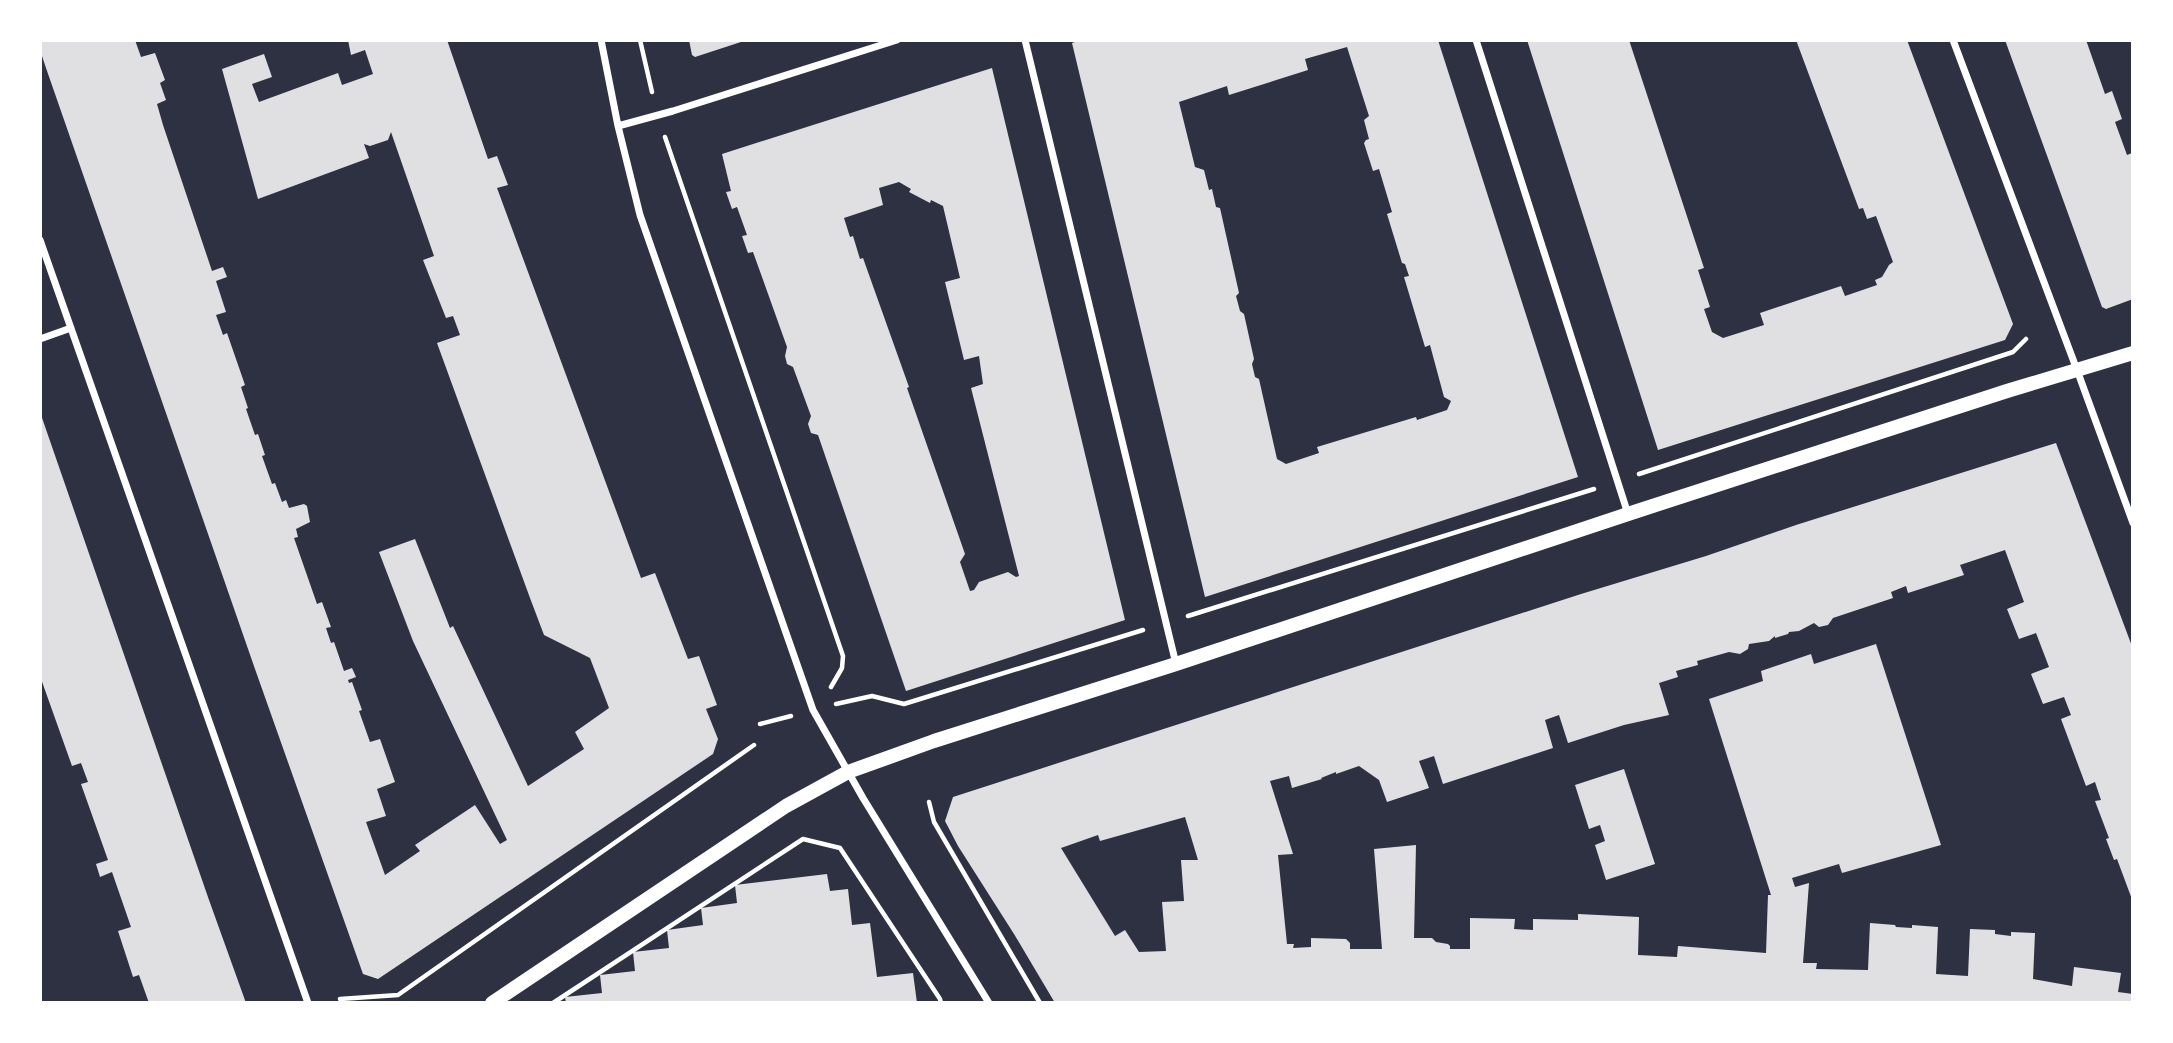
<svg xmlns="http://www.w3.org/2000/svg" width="2173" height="1043" font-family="'Work Sans',sans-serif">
  <rect width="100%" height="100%" fill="#2d3142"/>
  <path fill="#e0e0e3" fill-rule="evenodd" d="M 40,40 L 135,40 L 141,57 L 155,53 L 165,80 L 160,83 L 166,100 L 157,104 L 163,125 L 212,271 L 223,267 L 227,277 L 216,281 L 226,312 L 216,315 L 223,335 L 227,333 L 245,385 L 241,387 L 248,408 L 246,409 L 255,435 L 258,434 L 265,455 L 262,456 L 272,484 L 275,483 L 282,502 L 286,500 L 289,508 L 304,504 L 307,506 L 310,522 L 296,529 L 298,537 L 294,538 L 317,604 L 322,602 L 331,627 L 326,628 L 331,643 L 334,642 L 344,671 L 352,668 L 356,677 L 348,680 L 349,683 L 352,682 L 362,710 L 359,711 L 370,742 L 380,739 L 395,782 L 377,789 L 386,816 L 366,822 L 385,875 L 420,851 L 415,845 L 475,805 L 500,844 L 507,840 L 413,641 L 379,552 L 415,539 L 450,628 L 453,626 L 528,786 L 584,749 L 575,732 L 609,708 L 590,658 L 544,635 L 530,598 L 437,343 L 460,335 L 453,316 L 446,318 L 423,260 L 434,256 L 391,132 L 388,140 L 370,146 L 364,144 L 369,158 L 258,199 L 222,69 L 264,54 L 272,77 L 252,84 L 259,102 L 338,73 L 342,85 L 373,74 L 365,50 L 351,55 L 348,40 L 447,40 L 488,159 L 497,156 L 508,185 L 497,188 L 641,578 L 655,573 L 688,659 L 699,656 L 717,705 L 706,709 L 718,739 L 713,754 L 378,979 L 363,974 L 255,669 L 46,68 L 40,50 Z
    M 689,40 L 744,40 L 744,41 L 695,57 L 692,55 Z
    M 1081,40 L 1438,40 L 1578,477 L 1205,597 L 1072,43 ZM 1347,47 L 1369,116 L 1364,120 L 1369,139 L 1366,140 L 1364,143 L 1373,171 L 1379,169 L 1392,212 L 1387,214 L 1402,263 L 1405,264 L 1409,276 L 1404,277 L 1425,347 L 1430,345 L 1444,397 L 1451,401 L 1447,410 L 1417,420 L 1416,417 L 1317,447 L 1319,453 L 1286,464 L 1277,459 L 1259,379 L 1255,377 L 1252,364 L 1254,359 L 1244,314 L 1240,311 L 1236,296 L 1239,293 L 1220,208 L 1216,207 L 1212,189 L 1209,190 L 1204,170 L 1195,167 L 1179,102 L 1227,86 L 1229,95 L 1308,70 L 1305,59 Z
    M 1527,40 L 1629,40 L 1704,268 L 1698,270 L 1710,307 L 1704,309 L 1712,332 L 1723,338 L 1764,325 L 1760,313 L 1841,286 L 1845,296 L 1877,285 L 1875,280 L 1882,277 L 1889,265 L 1893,262 L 1876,216 L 1867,219 L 1863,208 L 1859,209 L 1796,40 L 1907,40 L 2013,324 L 2005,340 L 1658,450 Z
    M 2005,40 L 2086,40 L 2105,94 L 2112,91 L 2122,119 L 2115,122 L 2127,155 L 2132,153 L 2133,155 L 2133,299 L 2106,309 L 2102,307 Z
    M 992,68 L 1125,620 L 906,691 L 818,435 L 811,433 L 808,424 L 811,416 L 793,367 L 787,364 L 785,356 L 787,347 L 762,277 L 753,252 L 748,253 L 742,236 L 747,235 L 737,207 L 732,209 L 726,192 L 731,191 L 722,154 ZM 899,182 L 911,189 L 909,192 L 930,203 L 931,200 L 943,206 L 960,278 L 945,282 L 964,360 L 979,356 L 983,384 L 971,388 L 1019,576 L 1016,577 L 1008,572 L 979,582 L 974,590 L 970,591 L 960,562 L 965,554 L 907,388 L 909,387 L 863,258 L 860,259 L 853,236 L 850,237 L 844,218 L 883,205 L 879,188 Z
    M 41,415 L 209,900 L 246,1003 L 149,1003 L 139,975 L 133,977 L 118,931 L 131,927 L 112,872 L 100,877 L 96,864 L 108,860 L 81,784 L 88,782 L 81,763 L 72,766 L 40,676 Z
    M 2056,443 L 2133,649 L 2133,902 L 2117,859 L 2114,860 L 2106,839 L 2109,838 L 2095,801 L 2101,800 L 2095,782 L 2086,786 L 2061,719 L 2071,715 L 2064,697 L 2043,704 L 2031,674 L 2049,667 L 2036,633 L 2019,639 L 2007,609 L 2024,602 L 2005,550 L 1960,565 L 1964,575 L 1908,593 L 1906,586 L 1891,592 L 1893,598 L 1833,618 L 1828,625 L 1819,627 L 1814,623 L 1799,631 L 1789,632 L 1788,634 L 1775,638 L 1775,636 L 1769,641 L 1749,644 L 1748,649 L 1740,654 L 1729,652 L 1697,661 L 1698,665 L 1676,671 L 1678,677 L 1659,683 L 1669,715 L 1624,725 L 1568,743 L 1559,715 L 1545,720 L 1553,748 L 1443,784 L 1434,756 L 1419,761 L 1429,788 L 1387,802 L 1379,780 L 1359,766 L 1336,774 L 1336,772 L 1321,778 L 1322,779 L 1292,788 L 1289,776 L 1270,781 L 1293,854 L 1278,855 L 1287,944 L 1294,944 L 1293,948 L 1311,947 L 1311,938 L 1346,939 L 1350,943 L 1350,949 L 1382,949 L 1374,849 L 1416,845 L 1414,938 L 1432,938 L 1436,942 L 1448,944 L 1450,946 L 1450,949 L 1470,949 L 1470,918 L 1515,919 L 1514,929 L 1533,930 L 1533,919 L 1578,920 L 1578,914 L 1639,917 L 1638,955 L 1677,957 L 1678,946 L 1766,953 L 1768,895 L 1771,895 L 1709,699 L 1763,681 L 1761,671 L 1811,654 L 1814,664 L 1876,644 L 1941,845 L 1842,873 L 1839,864 L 1792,878 L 1795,887 L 1809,883 L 1803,963 L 1817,963 L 1816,969 L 1868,970 L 1870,923 L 1895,925 L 1896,927 L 1912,928 L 1912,925 L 1938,927 L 1936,974 L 1968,976 L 1970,929 L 1995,930 L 1995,934 L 2011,936 L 2011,932 L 2035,933 L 2033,979 L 2072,986 L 2074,967 L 2121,973 L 2118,992 L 2133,994 L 2133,1003 L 1055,1003 L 1014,934 L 958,846 L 945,821 L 953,797 L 1581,594 L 1706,556 L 1796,525 ZM 1185,817 L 1198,860 L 1181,860 L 1184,901 L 1162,902 L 1166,951 L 1139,952 L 1125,930 L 1115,936 L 1061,848 L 1098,835 L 1100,841 Z
    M 1624,769 L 1655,864 L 1606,880 L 1595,845 L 1605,841 L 1600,825 L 1589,829 L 1575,785 Z
    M 827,874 L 830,891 L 848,889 L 852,925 L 870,923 L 877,977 L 913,973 L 917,1003 L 566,1003 L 565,997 L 602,993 L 600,975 L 635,971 L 633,952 L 669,948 L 667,930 L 703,925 L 701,908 L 737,903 L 735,885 Z"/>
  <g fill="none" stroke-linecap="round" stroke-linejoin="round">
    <path stroke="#fff" stroke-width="4.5" d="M 640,40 L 652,92
      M 665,137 L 843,656 L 842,668 L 831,687
      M 1639,474 L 2013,352 L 2026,339
      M 1188,616 L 1594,489
      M 836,704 L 872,696 L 904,704 L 1143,630
      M 760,724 L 791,716
      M 929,802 L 934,822 L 1040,1003
      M 340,999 L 398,995 L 754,745
      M 553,1003 L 803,839 L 840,848 L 940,999 L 941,1003"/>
    <path stroke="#fff" stroke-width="7" d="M 601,40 L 618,126 L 640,215 L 813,710 L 863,798 L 989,1003
      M 1025,40 L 1176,664
      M 1476,40 L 1628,514
      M 1953,40 L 2077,370 L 2133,523
      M 618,126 L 673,111 L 897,40
      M 40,240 L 308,1003
      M 40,339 L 71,328"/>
    <path stroke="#fff" stroke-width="14" d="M 492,1003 L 786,806 L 848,772 L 934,741 L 1176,664 L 1628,514 L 2007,391 L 2133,353"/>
  </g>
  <rect width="2173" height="1043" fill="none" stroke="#ffffff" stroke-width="84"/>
</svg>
